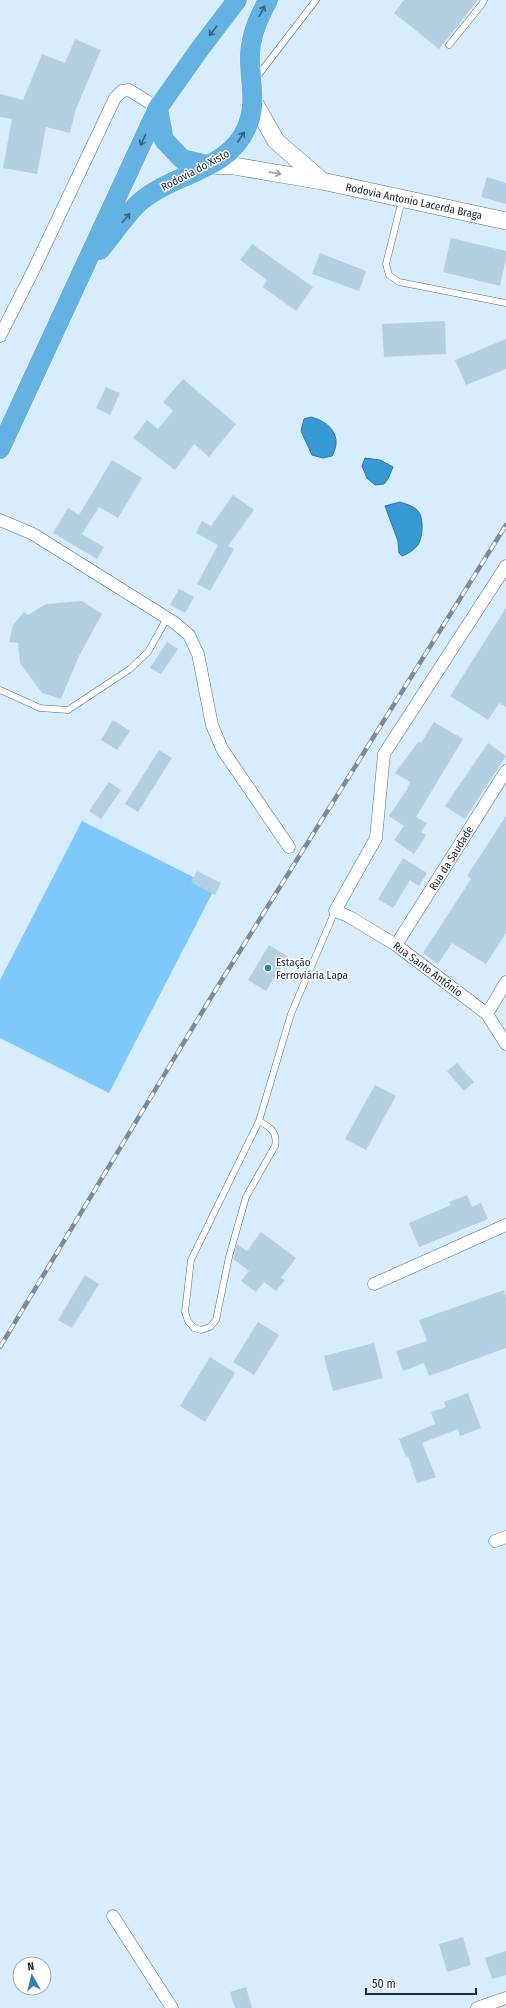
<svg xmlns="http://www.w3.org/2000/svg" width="506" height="2008" font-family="'Fira Sans Condensed',sans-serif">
  <rect width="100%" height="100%" fill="#d7ecfc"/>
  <path fill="#7ec9fb" d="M 82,821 L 215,888 L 109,1093 L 0,1038 L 0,980 Z"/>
  <path fill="#3699d4" stroke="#2f78a3" d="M 311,417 C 330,422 343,436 332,456 L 323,458 L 312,455 L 301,431 L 304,419 Z
    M 365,458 L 380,460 L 393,467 L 388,479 L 384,484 L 375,485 L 367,478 L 362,466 Z
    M 400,502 C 406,504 413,506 417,510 C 424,516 423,535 419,543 C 416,549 408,554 402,556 L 399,553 L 398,541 L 385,506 Z"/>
  <path fill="#b5cfe2" d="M 404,0 L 478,0 L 439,49 L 394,13 Z
    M 75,39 L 101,50 L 76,109 L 70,133 L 46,127 L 37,174 L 3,168 L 12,119 L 0,117 L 0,94 L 23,100 L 42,54 L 65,63 Z
    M 487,177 L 506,183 L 506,204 L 481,197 Z
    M 451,238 L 506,251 L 506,259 L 500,286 L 443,272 Z
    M 252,244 L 313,287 L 296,311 L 263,287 L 267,280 L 240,260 Z
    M 320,253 L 366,271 L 359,291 L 312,274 Z
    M 445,321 L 446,354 L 384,357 L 382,324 Z
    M 506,339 L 506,369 L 466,385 L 455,360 Z
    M 183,379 L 236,424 L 209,457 L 194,444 L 175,470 L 133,438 L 147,420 L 158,429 L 173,411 L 163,402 Z
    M 106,387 L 120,393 L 110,415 L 96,408 Z
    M 112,460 L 142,478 L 118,518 L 99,507 L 82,534 L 104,547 L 97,559 L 53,533 L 68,508 L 79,515 Z
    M 233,495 L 254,510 L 228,546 L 234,549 L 210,591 L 197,584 L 218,545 L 196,533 L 202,521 L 211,526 Z
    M 179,589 L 194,597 L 185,613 L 170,605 Z
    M 82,601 L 102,614 L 79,656 L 61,699 L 42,693 L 20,663 L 18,643 L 9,642 L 13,625 L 24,612 L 28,615 L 46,604 Z
    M 506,608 L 506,707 L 499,703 L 488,720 L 450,696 Z
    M 167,642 L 178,649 L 161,674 L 150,668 Z
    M 113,720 L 130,731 L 117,750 L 101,740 Z
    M 434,722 L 463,739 L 416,817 L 427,823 L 421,832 L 426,835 L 414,854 L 394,840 L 404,826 L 389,816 L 408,788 L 407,788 L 410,782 L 395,773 L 419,741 L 421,743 Z
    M 488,743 L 506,756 L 465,819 L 445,806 Z
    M 159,750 L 172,758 L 138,812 L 125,804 Z
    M 109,782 L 121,790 L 101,819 L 89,811 Z
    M 506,816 L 506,933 L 486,964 L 452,943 L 438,964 L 423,953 L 471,879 L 467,876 Z
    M 403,858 L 427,873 L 419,886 L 410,880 L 393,908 L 378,899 Z
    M 197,871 L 221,883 L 215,895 L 191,882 Z
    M 269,945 L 288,957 L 266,991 L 248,980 Z
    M 457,1063 L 474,1082 L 464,1091 L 447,1071 Z
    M 375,1085 L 396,1096 L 366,1150 L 345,1139 Z
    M 467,1195 L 472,1207 L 481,1203 L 488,1219 L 419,1247 L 409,1223 L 451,1205 L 449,1202 Z
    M 261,1232 L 296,1258 L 281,1278 L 285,1280 L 276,1291 L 264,1282 L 256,1292 L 241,1281 L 249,1271 L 233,1259 L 237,1244 L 247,1251 Z
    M 85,1275 L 99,1284 L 72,1328 L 58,1320 Z
    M 504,1290 L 506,1297 L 506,1348 L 429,1376 L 424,1363 L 403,1371 L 396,1351 L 427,1341 L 419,1320 Z
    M 258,1322 L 279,1335 L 254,1375 L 233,1362 Z
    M 374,1343 L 383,1378 L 333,1391 L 324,1356 Z
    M 210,1357 L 235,1373 L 205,1422 L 180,1406 Z
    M 468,1393 L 481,1428 L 460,1436 L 458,1429 L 422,1443 L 436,1477 L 417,1483 L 408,1456 L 406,1457 L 399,1439 L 435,1424 L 431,1412 L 446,1407 L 444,1402 Z
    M 463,1937 L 471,1965 L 447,1972 L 439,1944 Z
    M 506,1951 L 506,1975 L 492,1979 L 485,1958 Z
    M 246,1987 L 252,2008 L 235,2008 L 230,1992 Z"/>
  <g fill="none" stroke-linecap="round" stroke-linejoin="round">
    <g stroke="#556d7e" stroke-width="7">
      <path id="service" d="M 449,45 L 482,4 L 484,0
        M 256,78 L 316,0
        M 402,200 L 386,264 L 389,275 L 399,282 L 506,303
        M 0,690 L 40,708 L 68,710 L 130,669 L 148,652 L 167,618
        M 259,1121 C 270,1127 278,1132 275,1146 L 246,1197 L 229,1257 L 216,1320 L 210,1327 L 201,1330 L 194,1328 L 188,1321 L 185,1312 L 191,1260 Z
        M 259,1121 L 291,1014 L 335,911"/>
    </g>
    <g stroke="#556d7e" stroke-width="13">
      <path id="minor" d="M 0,336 L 33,271 L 115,98 L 122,91 L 129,90 L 158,108
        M 0,520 L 33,534 L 175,623 L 189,635 L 198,654 L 212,725 L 222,749 L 289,847
        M 506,566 L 384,754 L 376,838 L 335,911 L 348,916 L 396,945 L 487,1014 L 506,1044
        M 396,945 L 506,771
        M 487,1014 L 506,982
        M 374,1284 L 506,1225
        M 495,1541 L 506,1537
        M 113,1916 L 172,2008
        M 477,2008 L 506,1998"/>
    </g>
    <g stroke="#556d7e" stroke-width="18">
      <path id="secondary" d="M 254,102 L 276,141 L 322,181
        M 208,165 L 234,166 L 322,181 L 506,221"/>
    </g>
    <g stroke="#fff" stroke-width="21">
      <path id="trunk" d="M 158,108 L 164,140 L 182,159 L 208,165
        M 100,250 C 112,236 127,213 141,201 C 173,174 228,170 246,129 C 258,103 249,81 250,54 C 251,34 259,17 268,0
        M 0,449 L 158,108 L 199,50 L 237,0"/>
    </g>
    <use href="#service" stroke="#fff" stroke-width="6"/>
    <use href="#minor" stroke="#fff" stroke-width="12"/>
    <use href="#secondary" stroke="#fff" stroke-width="17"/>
    <use href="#trunk" stroke="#64b2e2" stroke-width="20"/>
    <g stroke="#7a8a96" stroke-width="4.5">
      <path id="rail" d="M 0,1347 L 210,999 L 506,525"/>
    </g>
    <use href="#rail" stroke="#fff" stroke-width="3" stroke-dasharray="9" stroke-linecap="butt"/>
  </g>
  <defs><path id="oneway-shaft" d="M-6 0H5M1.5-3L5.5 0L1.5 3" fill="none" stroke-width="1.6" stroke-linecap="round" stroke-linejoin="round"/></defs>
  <g stroke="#3b6078">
    <use href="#oneway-shaft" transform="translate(262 11) rotate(-62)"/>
    <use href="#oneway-shaft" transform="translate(213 31) rotate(128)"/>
    <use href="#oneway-shaft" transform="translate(241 137) rotate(-57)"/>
    <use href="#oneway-shaft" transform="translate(143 140) rotate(115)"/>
    <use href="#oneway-shaft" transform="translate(126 218) rotate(-50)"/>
  </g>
  <use stroke="#9b9fa3" href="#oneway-shaft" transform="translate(275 173) rotate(10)"/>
  <circle fill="#3283b4" stroke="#fff" stroke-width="1.5" cx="268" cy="968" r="4"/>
  <g text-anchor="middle" stroke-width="3" stroke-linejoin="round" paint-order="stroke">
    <g font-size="11" fill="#202a32" stroke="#fff">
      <text transform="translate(195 170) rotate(-28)" y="4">Rodovia do Xisto</text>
      <text transform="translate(414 201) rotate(12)" y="4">Rodovia Antonio Lacerda Braga</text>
      <text transform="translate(451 858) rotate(-58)" y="4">Rua da Saudade</text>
      <text transform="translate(428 969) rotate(37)" y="4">Rua Santo Antônio</text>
    </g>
    <g font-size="11" fill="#202a32" stroke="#fff" text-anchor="start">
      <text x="276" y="966">Estação<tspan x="276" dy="13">Ferroviária Lapa</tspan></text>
    </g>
  </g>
  <g transform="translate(32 1976) rotate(352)"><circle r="19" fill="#ffffff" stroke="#a6aaad"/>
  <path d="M0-3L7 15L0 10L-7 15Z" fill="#3283b4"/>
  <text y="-6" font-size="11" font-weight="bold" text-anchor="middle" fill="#202a32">N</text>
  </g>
  <path d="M366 1988v6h110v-6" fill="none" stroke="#202a32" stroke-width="2"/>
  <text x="372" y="1988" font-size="12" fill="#202a32" stroke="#ffffff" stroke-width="3" paint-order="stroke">50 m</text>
</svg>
